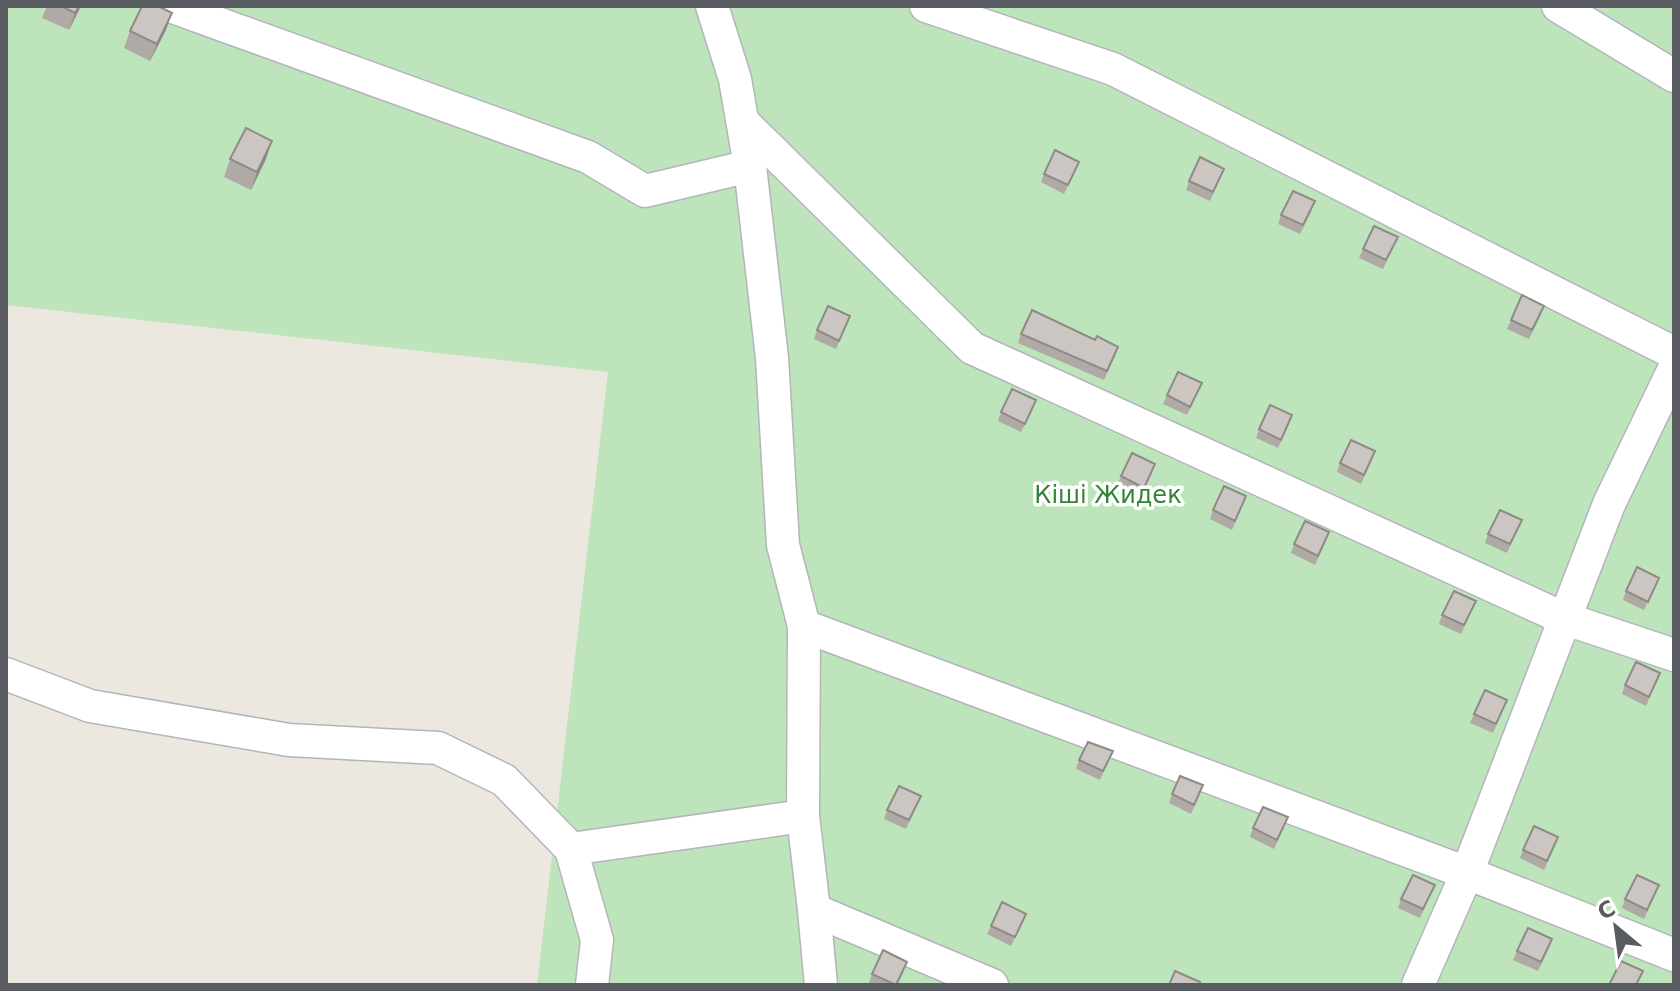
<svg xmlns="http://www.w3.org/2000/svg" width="1680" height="991" font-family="'DejaVu Sans',sans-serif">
  <rect width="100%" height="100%" fill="#ece8df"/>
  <path fill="#bee4bb" d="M 6,6 L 1674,6 L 1674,985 L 537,985 L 608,372 L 6,305 Z"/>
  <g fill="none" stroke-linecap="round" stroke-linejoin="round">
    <g stroke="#b2b6ba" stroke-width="35">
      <path id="street" d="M 170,6 L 588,157 L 645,191 L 750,166
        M 712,6 L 735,79 L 750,166 L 772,358 L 783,545 L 804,626 L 803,816 L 814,910 L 992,985
        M 926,6 L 1113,69 L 1674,353
        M 1558,6 L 1674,76
        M 743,122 L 972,348 L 1563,618 L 1674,655
        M 804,626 L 1467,873 L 1674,955
        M 6,674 L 90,706 L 289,740 L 438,748 L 504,780 L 571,849 L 597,940 L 592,985
        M 571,849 L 803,816
        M 814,910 L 821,985
        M 1418,985 L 1467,873 L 1609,504 L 1674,369"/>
    </g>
    <use href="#street" stroke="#fff" stroke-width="32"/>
  </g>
  <path fill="#afaaa6" d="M 47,6 L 81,6 L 69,30 L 42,18 Z
    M 166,30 L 150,61 L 124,48 L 130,31 Z
    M 230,159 L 266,159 L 251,190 L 224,177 Z
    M 1079,162 L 1064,194 L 1041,182 L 1044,174 Z
    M 1224,169 L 1210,201 L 1186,190 L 1189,181 Z
    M 1312,210 L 1300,234 L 1278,224 L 1281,215 Z
    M 1398,237 L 1383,269 L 1359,258 L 1363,249 Z
    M 1541,315 L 1529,339 L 1507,329 L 1511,320 Z
    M 850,316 L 836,349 L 814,339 L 817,330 Z
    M 1021,334 L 1115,356 L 1104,380 L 1018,343 Z
    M 1198,392 L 1187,415 L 1163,404 L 1167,395 Z
    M 1033,409 L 1021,432 L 998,421 L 1001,412 Z
    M 1289,424 L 1278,448 L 1256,438 L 1259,429 Z
    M 1372,460 L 1361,484 L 1337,472 L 1340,463 Z
    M 1152,473 L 1141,496 L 1117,485 L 1121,476 Z
    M 1246,496 L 1232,530 L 1210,519 L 1213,510 Z
    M 1518,529 L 1507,553 L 1485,543 L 1488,534 Z
    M 1326,541 L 1315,565 L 1291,553 L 1294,544 Z
    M 1659,578 L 1644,610 L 1623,600 L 1626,591 Z
    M 1476,601 L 1461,634 L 1439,624 L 1442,615 Z
    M 1660,673 L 1646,706 L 1622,694 L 1625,685 Z
    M 1507,700 L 1493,733 L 1470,723 L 1474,714 Z
    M 1113,751 L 1100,780 L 1076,769 L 1079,760 Z
    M 1203,785 L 1191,814 L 1169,803 L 1172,794 Z
    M 921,796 L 906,829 L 884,819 L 887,810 Z
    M 1285,825 L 1274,849 L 1250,837 L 1253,828 Z
    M 1555,846 L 1544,870 L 1520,858 L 1523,850 Z
    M 1435,885 L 1420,918 L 1398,908 L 1401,899 Z
    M 1659,885 L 1644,919 L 1622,908 L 1625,899 Z
    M 1026,914 L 1011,946 L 987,934 L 991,926 Z
    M 1549,948 L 1538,971 L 1513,960 L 1517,951 Z
    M 904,971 L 897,985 L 874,985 L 869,983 L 872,974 Z"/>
  <path fill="#8e8b87" d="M 79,6 L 81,6 L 69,30 L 75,13 Z
    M 172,13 L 166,30 L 150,61 L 157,44 Z
    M 272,141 L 266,159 L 251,190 L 257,172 Z"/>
  <path fill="#cbc6c1" stroke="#8e8b87" stroke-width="2" d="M 61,6 L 79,6 L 75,13 Z
    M 142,6 L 158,6 L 172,13 L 157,44 L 130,31 Z
    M 246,128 L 272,141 L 257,172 L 230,159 Z
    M 1055,150 L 1079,162 L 1068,185 L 1044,174 Z
    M 1200,157 L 1224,169 L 1213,192 L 1189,181 Z
    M 1293,191 L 1315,201 L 1303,225 L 1281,215 Z
    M 1374,226 L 1398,237 L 1386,260 L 1363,249 Z
    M 1522,295 L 1544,306 L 1532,330 L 1511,320 Z
    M 828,306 L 850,316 L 839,341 L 817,330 Z
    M 1032,310 L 1095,340 L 1097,336 L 1118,347 L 1107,371 L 1021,334 Z
    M 1178,372 L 1202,383 L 1190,407 L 1167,395 Z
    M 1012,389 L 1036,400 L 1025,424 L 1001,412 Z
    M 1270,405 L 1292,415 L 1281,440 L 1259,429 Z
    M 1351,440 L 1375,451 L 1364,475 L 1340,463 Z
    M 1132,453 L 1155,464 L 1144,488 L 1121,476 Z
    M 1224,486 L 1246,496 L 1235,521 L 1213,510 Z
    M 1500,510 L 1522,520 L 1510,544 L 1488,534 Z
    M 1305,521 L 1329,532 L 1318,556 L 1294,544 Z
    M 1637,567 L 1659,578 L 1648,602 L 1626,591 Z
    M 1454,591 L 1476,601 L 1464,625 L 1442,615 Z
    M 1636,662 L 1660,673 L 1649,697 L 1625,685 Z
    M 1485,690 L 1507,700 L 1496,724 L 1474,714 Z
    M 1088,742 L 1113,751 L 1103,771 L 1079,760 Z
    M 1180,776 L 1203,785 L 1194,805 L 1172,794 Z
    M 899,786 L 921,796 L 909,820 L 887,810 Z
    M 1263,807 L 1288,817 L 1277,840 L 1253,828 Z
    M 1534,826 L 1558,837 L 1547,861 L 1523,850 Z
    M 1413,875 L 1435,885 L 1423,909 L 1401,899 Z
    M 1637,875 L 1659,885 L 1647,910 L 1625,899 Z
    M 1002,902 L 1026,914 L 1015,937 L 991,926 Z
    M 1528,928 L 1552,939 L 1541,962 L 1517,951 Z
    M 883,950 L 907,962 L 896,985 L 872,974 Z
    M 1621,961 L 1643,971 L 1636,985 L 1609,985 Z
    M 1175,971 L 1200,982 L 1198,985 L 1169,985 Z"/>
  <g text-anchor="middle" stroke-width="7" stroke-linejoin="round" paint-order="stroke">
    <g font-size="24" fill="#368335" stroke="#fff">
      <text x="1108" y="503">Кіші Жидек</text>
    </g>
  </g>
  <rect width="1680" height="991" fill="none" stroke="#585c61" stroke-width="16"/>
  <g transform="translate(1616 927) rotate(331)" stroke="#ffffff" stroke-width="6" paint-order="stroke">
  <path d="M0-6L14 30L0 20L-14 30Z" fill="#585c61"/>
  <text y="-12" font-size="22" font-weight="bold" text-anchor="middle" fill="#585c61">С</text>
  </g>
</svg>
